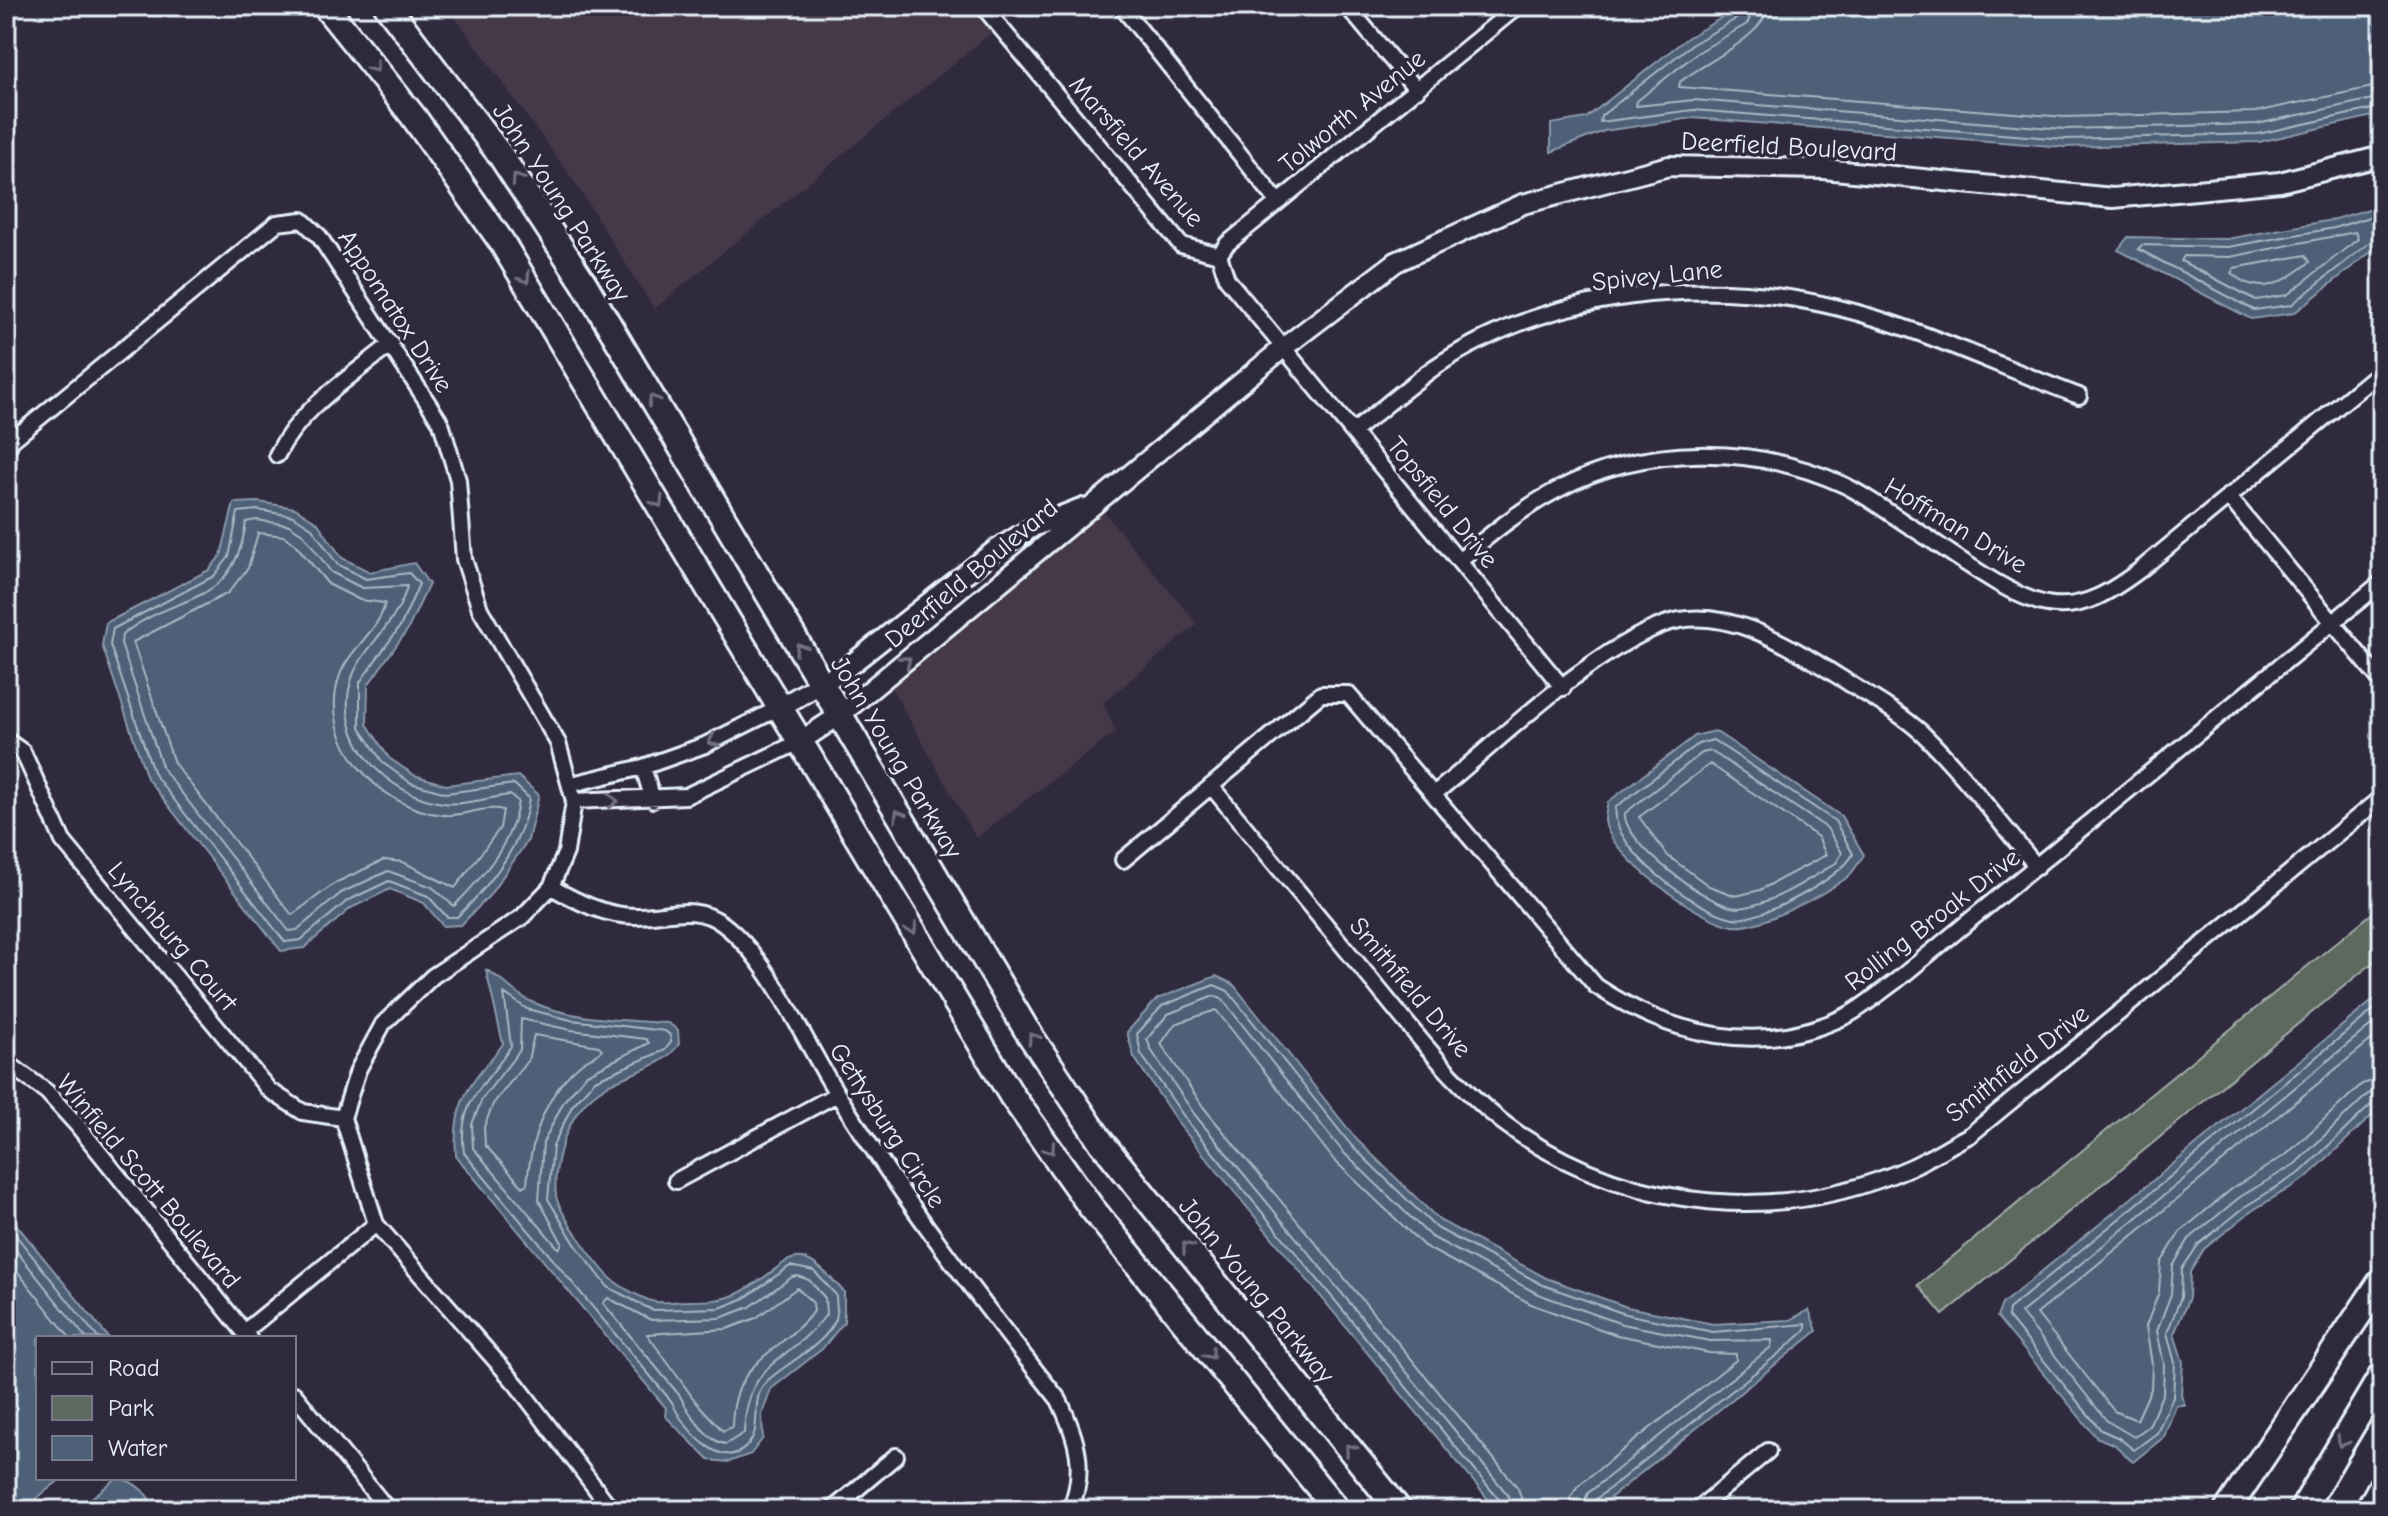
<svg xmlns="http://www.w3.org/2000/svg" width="2388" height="1516" font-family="'Comic Neue',sans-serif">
  <rect width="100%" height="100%" fill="#2f2a3d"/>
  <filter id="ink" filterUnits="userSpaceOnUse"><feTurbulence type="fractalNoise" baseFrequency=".0125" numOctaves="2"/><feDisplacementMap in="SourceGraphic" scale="16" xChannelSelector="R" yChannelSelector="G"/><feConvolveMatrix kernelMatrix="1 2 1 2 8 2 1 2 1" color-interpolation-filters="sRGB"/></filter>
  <g filter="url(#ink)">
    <path fill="#44394a" d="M 447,6 L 1024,6 L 654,309 L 574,181 Z
      M 1103,511 L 1197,624 L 1103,703 L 1116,732 L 976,838 L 890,685 Z"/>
    <path fill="#5d695e" stroke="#a2adab" stroke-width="2" d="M 2382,905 L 2382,955 L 1943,1315 L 1918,1285 Z"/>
    <path fill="#4d6077" stroke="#8b9aab" stroke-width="2" d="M 1742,6 L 2382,6 L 2382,114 L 2259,142 L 2064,147 L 1692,118 L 1604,131 L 1551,152 L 1551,124 L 1586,118 L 1687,38 Z
      M 2382,205 L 2382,243 L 2294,313 L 2251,319 L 2118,250 L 2128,237 L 2227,239 L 2332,220 Z
      M 258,502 L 295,508 L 317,522 L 342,558 L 370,572 L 414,563 L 429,584 L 408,629 L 368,685 L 367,724 L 389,758 L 414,775 L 446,785 L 518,776 L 539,795 L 528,840 L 489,896 L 461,925 L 443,926 L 424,903 L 390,889 L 351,908 L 304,948 L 281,951 L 147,778 L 102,645 L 106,623 L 209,570 L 221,555 L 234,503 Z
      M 1715,731 L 1841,816 L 1864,855 C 1858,863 1853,874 1845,879 C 1824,894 1758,930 1733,926 C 1700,921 1607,855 1605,820 C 1605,815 1607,807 1608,802 L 1695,736 Z
      M 486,970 C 503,978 515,995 532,1002 C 572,1020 625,1020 668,1023 L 678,1030 L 679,1044 C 656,1077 609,1070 580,1109 C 563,1132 553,1167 556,1196 C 559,1213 600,1270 614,1281 C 623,1288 640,1297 651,1301 C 662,1304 677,1301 688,1301 C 707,1301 724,1301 741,1292 C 795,1263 790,1232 844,1292 L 844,1322 L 822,1349 L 771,1389 L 762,1415 L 763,1438 L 751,1454 L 728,1462 L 709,1460 L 665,1416 L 666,1408 L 456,1156 C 452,1099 470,1086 503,1044 Z
      M 1216,976 L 1233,984 L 1357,1140 L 1439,1220 L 1546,1278 L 1627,1307 L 1713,1324 L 1790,1320 L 1809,1310 L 1817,1331 L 1595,1510 L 1497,1510 L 1180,1126 L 1134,1057 L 1127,1032 L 1157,999 Z
      M 2382,993 L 2382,1106 L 2306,1178 L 2250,1212 L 2204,1249 L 2190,1272 L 2189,1298 L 2174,1334 L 2183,1362 L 2181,1395 L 2185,1405 L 2176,1405 L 2164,1437 L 2133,1462 L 2115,1445 L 2096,1437 L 1997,1317 L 2002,1304 Z
      M 6,1212 L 109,1338 L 38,1338 L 38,1478 L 62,1478 L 22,1510 L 6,1510 Z
      M 117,1478 C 135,1481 148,1493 155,1510 L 76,1510 Z"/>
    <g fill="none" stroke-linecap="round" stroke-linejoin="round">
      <path stroke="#aab7c4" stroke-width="2" d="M 1745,6 L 1741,16 L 1691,45 L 1601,116 L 1600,122 L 1693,110 L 2065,139 L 2258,134 L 2382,107
        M 1755,6 L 1747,24 L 1697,53 L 1637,101 L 1636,106 L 1694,100 L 2065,129 L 2257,124 L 2382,97
        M 1767,6 C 1766,37 1704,62 1680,82 L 1679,87 L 2065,117 L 2255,112 L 2382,85
        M 2382,213 L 2334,228 L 2228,247 L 2142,245 L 2138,249 L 2254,310 L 2291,305 L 2374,239 L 2382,237
        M 2355,232 L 2358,239 L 2287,295 L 2256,300 L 2181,261 L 2184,256 L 2230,257 Z
        M 2306,255 L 2310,262 C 2284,283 2260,298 2231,273 L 2234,268 Z
        M 257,510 L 293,516 L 312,528 L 337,564 L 366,579 L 409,573 L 419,584 L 401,625 L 360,682 L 360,727 L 383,763 L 411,783 L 446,793 L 514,784 L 529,798 C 524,844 490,885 457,917 L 447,917 L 428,896 L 389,881 L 347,901 L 301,940 L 285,942 L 154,774 L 110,645 L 113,629 L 214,576 L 229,557 L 238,512 Z
        M 256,520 L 289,525 L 304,535 L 331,572 L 362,588 L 407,586 C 399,623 359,650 351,681 C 334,740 386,795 443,803 C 463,806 490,797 510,795 L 518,801 C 514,841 482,878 454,906 L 432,887 L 388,871 L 341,893 L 297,930 L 289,931 L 163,769 L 121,644 L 122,635 C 177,590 234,611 246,522 Z
        M 258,533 L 284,536 L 295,544 L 328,584 L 360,600 L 385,603 C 380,630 349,649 340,675 C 316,741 380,809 443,815 C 462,817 485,805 503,810 L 500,828 L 455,888 L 403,862 L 384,860 L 335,883 L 292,915 L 174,763 L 133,642 L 228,593 L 248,568 Z
        M 1713,740 L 1835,821 L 1853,854 C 1843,877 1759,923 1733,918 C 1696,911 1608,848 1616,807 L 1698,744 Z
        M 1711,751 L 1827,828 L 1842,853 L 1836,863 C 1808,880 1772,904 1740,908 C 1712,910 1620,840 1625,813 L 1702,753 Z
        M 1710,764 L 1818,837 L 1826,855 L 1760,890 L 1736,896 L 1709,886 L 1668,856 L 1639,817 Z
        M 504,993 L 527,1009 L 571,1020 L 665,1031 L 670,1035 L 671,1042 L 665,1050 L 595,1080 L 572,1106 L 553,1146 L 548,1199 L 575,1244 L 608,1287 L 652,1310 L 720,1308 L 745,1298 L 790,1266 L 814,1271 L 836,1295 C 836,1301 838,1313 836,1319 C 825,1346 787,1362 767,1381 C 750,1397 761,1424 752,1439 C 727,1481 682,1427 672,1402 L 464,1153 C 457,1099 486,1087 511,1046 Z
        M 2382,1003 L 2009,1309 L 2008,1317 L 2101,1430 L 2119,1438 L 2134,1450 L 2157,1433 L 2173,1397 L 2175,1363 L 2167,1333 L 2181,1297 L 2182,1269 L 2198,1245 L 2246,1206 L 2301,1172 L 2373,1103 L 2382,1100
        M 2382,1016 L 2021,1313 L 2107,1421 L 2134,1437 L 2149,1426 L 2163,1393 L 2164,1364 L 2157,1331 L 2171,1294 L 2173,1266 L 2189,1239 L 2240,1197 L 2295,1164 L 2368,1094 L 2382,1090
        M 521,1019 L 571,1030 L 646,1039 L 649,1043 L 587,1074 L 564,1101 L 543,1143 L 539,1200 L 562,1243 L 559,1249 L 473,1148 L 472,1124 L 482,1099 L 520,1050 Z
        M 2382,1031 L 2037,1314 L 2114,1411 L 2137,1420 L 2151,1389 L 2152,1365 L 2146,1326 L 2159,1292 L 2161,1263 L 2180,1232 L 2233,1188 L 2287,1154 L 2362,1084 L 2382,1078
        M 534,1035 L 599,1046 L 602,1050 C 597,1056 588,1058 582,1063 C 544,1093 531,1139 527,1184 L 523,1187 L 485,1145 L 484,1127 L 493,1104 L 528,1060 Z
        M 6,1223 L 98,1338
        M 6,1238 L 86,1338
        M 6,1257 L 70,1338
        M 798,1276 L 809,1280 L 825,1298 L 826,1315 C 786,1366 747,1358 744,1433 L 726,1444 C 707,1442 688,1412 680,1396 L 603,1303 L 608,1298 L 651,1320 L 720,1318 L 750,1307 L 792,1277 Z
        M 797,1288 L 813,1303 L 814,1311 C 777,1357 733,1358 732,1427 L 723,1431 L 696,1402 L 647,1334 L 727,1329 L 756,1318 Z
        M 1503,1510 L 1501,1502 L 1187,1121 L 1141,1054 L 1137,1034 L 1162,1006 L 1214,985 L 1228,991 L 1351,1145 L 1435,1227 L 1543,1285 L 1625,1314 L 1713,1332 L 1806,1324 L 1806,1330 L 1777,1355 L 1595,1500 L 1591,1510
        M 1513,1510 L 1508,1495 L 1195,1115 L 1151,1050 L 1147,1039 L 1168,1014 L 1214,996 L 1222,999 L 1343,1152 L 1430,1236 L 1538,1294 L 1622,1324 L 1710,1341 L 1772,1340 L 1771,1347 L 1588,1493 L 1581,1510
        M 1525,1510 L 1518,1488 L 1204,1108 L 1161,1044 L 1175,1024 L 1216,1010 L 1334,1160 L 1424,1246 L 1533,1305 L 1617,1335 L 1709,1353 L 1736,1354 L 1736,1360 L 1580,1484 L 1571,1497 L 1569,1510"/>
      <g stroke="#e8f1f8" stroke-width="20">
        <path id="street" d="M 1347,6 L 1417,90
          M 1122,7 L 1278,202
          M 986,10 L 1181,245 L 1219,255
          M 1219,255 L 1227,279 L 1563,688
          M 1219,255 L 1227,244 L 1518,6
          M 1354,431 C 1381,410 1407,387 1435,367 C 1549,289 1709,276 1839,308 C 1918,327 2003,368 2079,396
          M 6,451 L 12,440 L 277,223 L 302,220 L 319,236 L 441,423 L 458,480 L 464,559 L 480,609 L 558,743 L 574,801 L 566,852 L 551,887 L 522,917 L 433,976 L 383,1024 L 358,1070 L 343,1118 L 376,1224 L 517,1385 L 612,1510
          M 277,455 C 300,408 351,377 391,344
          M 2228,496 L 2382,682
          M 1459,561 C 1490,534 1521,509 1557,490 C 1643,444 1756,444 1844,485 C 1867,496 1889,513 1911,527 C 1947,549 2006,596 2047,604 C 2083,611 2113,590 2140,570 L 2382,370
          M 6,740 L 23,752 L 63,841 L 269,1090 L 303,1112 L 343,1118
          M 643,767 L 653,800
          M 572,784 L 643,767 L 705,745 L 779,708
          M 1211,786 C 1265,851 1319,916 1373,982 C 1417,1035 1461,1095 1519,1134 C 1637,1212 1782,1225 1911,1167 C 1931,1158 1950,1145 1970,1135 L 2382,797
          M 1434,794 C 1499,741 1586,654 1662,625 C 1726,600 1801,653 1852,685 C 1876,700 1901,714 1922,733 C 1964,774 1999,822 2037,867
          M 574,801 L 686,796 L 799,742
          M 1123,860 L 1321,694 L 1348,694 L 1596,986 C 1671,1036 1761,1057 1846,1016 C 1864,1007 1880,992 1896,981 L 2382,582
          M 551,887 C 578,902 605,916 636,916 C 669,916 695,903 723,924 C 771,960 805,1044 838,1095 C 905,1202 980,1301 1059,1400 C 1077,1438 1087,1469 1070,1510
          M 6,1062 L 47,1092 L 77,1125 L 249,1338
          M 676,1181 L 837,1094
          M 244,1332 L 376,1224
          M 294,1394 L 388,1510
          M 832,1510 L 896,1456
          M 1697,1510 L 1768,1451"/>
      </g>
      <g stroke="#e8f1f8" stroke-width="24">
        <path id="secondary" d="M 779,708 L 844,670 L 994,551 L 1033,527 L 1081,508
          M 799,742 L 840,715 L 1283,348 L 1396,262 L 1523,204 L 1669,166 L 1824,169 L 2113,198 L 2280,182 L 2382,156"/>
      </g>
      <g stroke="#e8f1f8" stroke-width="30">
        <path id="highway" d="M 325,6 L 413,116 L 501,241 L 1012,1096 L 1091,1207 L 1337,1510
          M 387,6 L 501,156 L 584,283 L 1026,1029 L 1102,1143 L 1399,1510
          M 2227,1510 L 2382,1280
          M 2302,1510 L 2382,1375
          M 2368,1510 L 2382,1485"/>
      </g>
      <use href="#street" stroke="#2f2a3d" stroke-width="14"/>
      <use href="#secondary" stroke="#2f2a3d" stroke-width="18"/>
      <use href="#highway" stroke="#2f2a3d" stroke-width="24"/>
    </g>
    <defs><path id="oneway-chevron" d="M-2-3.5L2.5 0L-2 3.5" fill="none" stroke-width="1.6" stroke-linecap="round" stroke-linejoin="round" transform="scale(2)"/></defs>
    <g stroke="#70707e">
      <use href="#oneway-chevron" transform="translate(374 67) rotate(52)"/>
      <use href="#oneway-chevron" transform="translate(517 179) rotate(-124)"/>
      <use href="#oneway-chevron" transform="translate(525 278) rotate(58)"/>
      <use href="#oneway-chevron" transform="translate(653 400) rotate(-121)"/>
      <use href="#oneway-chevron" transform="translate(658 502) rotate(59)"/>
      <use href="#oneway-chevron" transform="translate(800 648) rotate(-121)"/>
      <use href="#oneway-chevron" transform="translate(906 661) rotate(-39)"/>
      <use href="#oneway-chevron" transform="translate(713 741) rotate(155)"/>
      <use href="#oneway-chevron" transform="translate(613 801) rotate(-1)"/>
      <use href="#oneway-chevron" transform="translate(899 815) rotate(-121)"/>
      <use href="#oneway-chevron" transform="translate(912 929) rotate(59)"/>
      <use href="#oneway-chevron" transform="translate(1033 1038) rotate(-123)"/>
      <use href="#oneway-chevron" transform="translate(1050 1149) rotate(55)"/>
      <use href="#oneway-chevron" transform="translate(1187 1247) rotate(-129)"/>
      <use href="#oneway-chevron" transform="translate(1210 1354) rotate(51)"/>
      <use href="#oneway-chevron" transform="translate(2342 1442) rotate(121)"/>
      <use href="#oneway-chevron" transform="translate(1350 1449) rotate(-129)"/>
    </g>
  </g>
  <g text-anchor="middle" stroke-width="7" stroke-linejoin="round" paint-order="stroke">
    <g font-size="26" fill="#e8f1f8" stroke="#2f2a3d">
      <text transform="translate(1352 111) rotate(-39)" y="9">Tolworth Avenue</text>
      <text transform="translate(1789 146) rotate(3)" y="9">Deerfield Boulevard</text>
      <text transform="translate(1137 151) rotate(49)" y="9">Marsfield Avenue</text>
      <text transform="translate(562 202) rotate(57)" y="9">John Young Parkway</text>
      <text transform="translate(1657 275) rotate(-6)" y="9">Spivey Lane</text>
      <text transform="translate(396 311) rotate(57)" y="9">Appomatox Drive</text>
      <text transform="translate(1443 502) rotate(51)" y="9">Topsfield Drive</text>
      <text transform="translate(1956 525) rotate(31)" y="9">Hoffman Drive</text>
      <text transform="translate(971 573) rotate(-40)" y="9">Deerfield Boulevard</text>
      <text transform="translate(897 757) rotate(59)" y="9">John Young Parkway</text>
      <text transform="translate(1932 919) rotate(-38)" y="9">Rolling Broak Drive</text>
      <text transform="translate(173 936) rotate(50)" y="9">Lynchburg Court</text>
      <text transform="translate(1411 987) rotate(50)" y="9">Smithfield Drive</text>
      <text transform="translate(2017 1063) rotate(-38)" y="9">Smithfield Drive</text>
      <text transform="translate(888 1125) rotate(57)" y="9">Gettysburg Circle</text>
      <text transform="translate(149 1181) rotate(50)" y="9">Winfield Scott Boulevard</text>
      <text transform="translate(1257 1290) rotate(51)" y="9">John Young Parkway</text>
    </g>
  </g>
  <rect width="2388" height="1516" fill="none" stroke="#2f2a3d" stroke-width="32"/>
  <rect x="16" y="16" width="2356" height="1484" fill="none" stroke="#e8f1f8" stroke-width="3" filter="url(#ink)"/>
  <rect x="36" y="1336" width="260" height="144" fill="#2f2a3d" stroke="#797a88" stroke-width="2"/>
  <rect x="52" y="1362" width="40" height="12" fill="#2f2a3d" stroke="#797a88" stroke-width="2"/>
  <text x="108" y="1376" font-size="24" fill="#e8f1f8">Road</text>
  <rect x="52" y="1396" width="40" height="24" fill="#5d695e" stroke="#797a88" stroke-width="2"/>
  <text x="108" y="1416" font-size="24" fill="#e8f1f8">Park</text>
  <rect x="52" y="1436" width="40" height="24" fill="#4d6077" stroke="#797a88" stroke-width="2"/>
  <text x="108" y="1456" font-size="24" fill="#e8f1f8">Water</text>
</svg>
